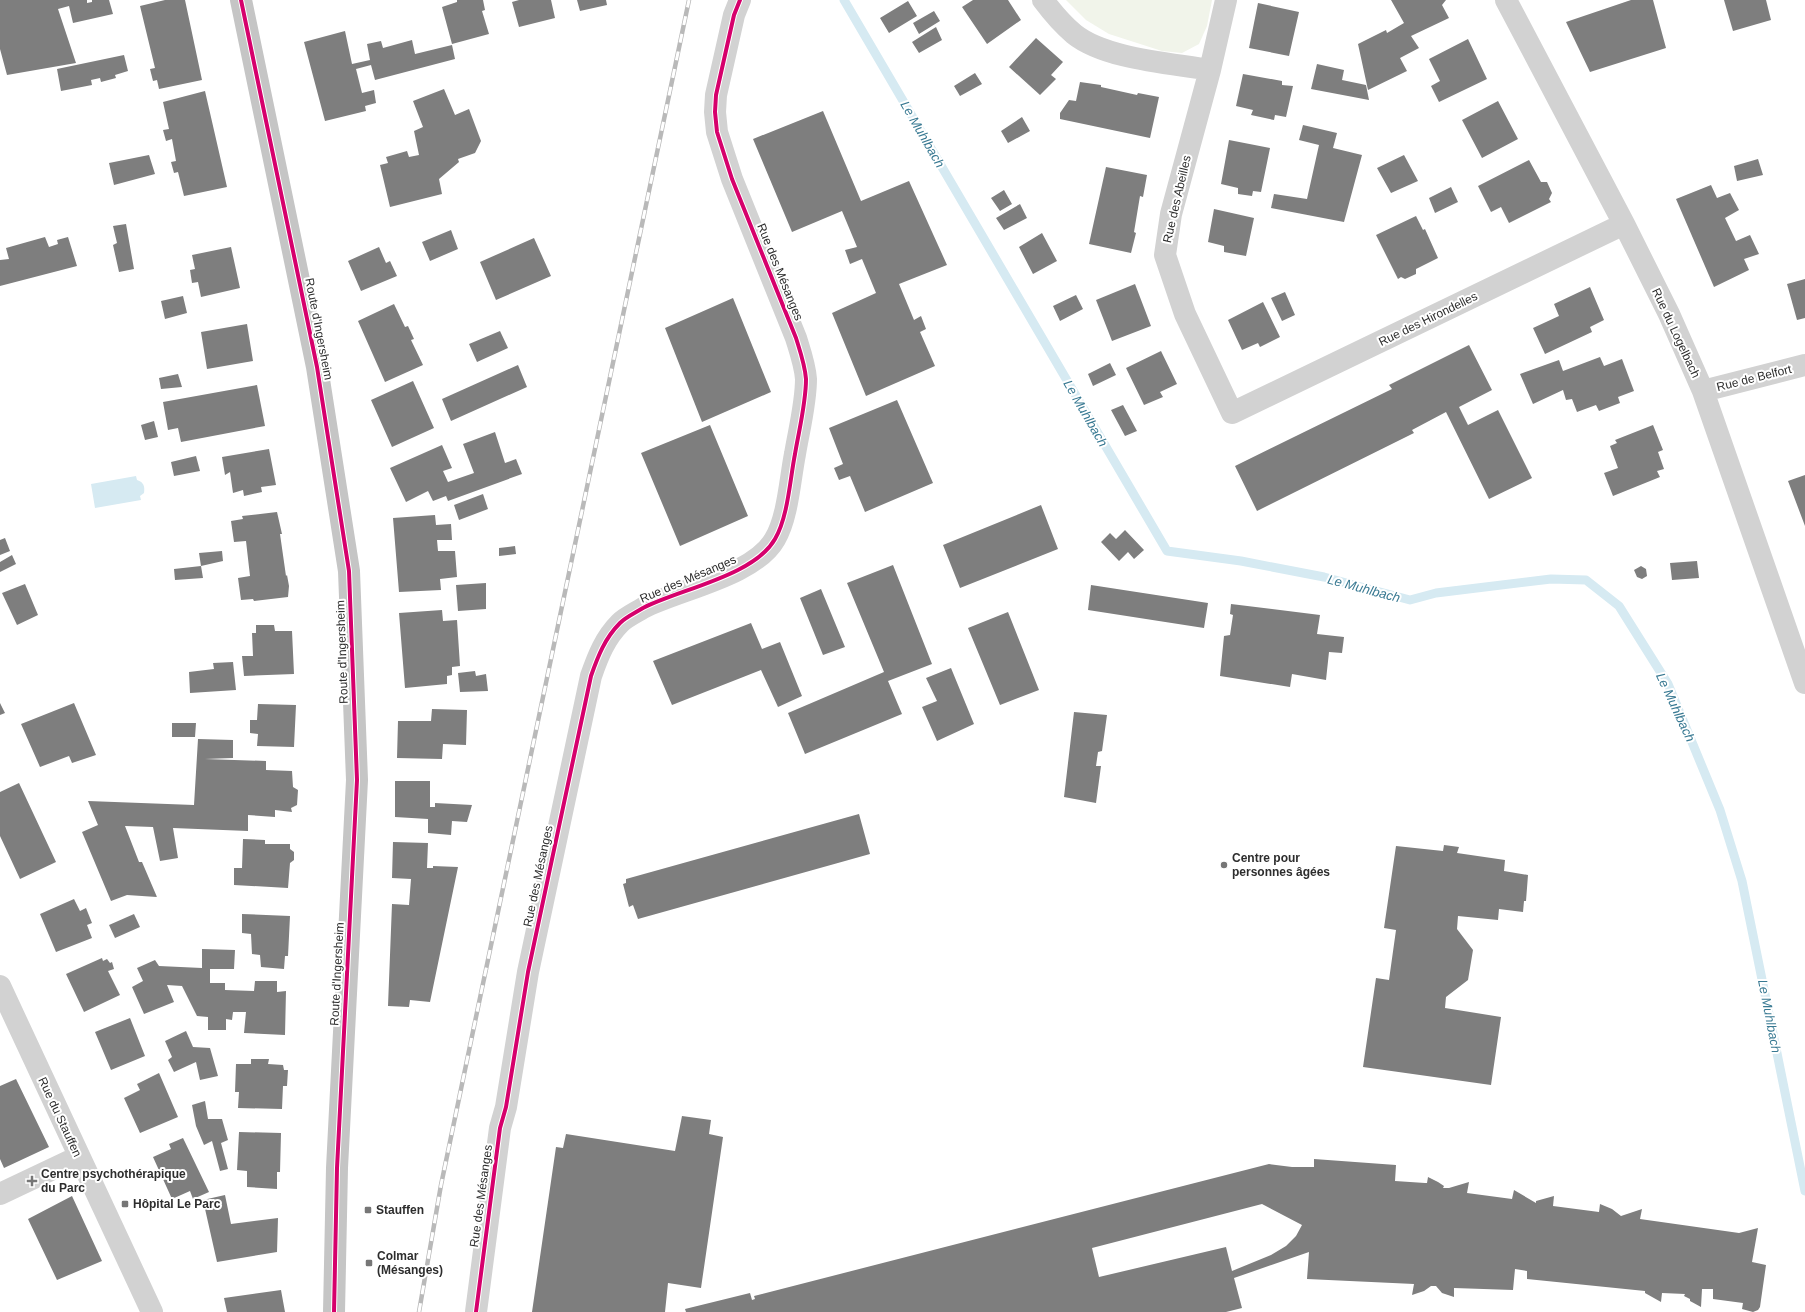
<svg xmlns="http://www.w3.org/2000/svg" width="1805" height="1312" font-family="Helvetica,sans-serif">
  <rect width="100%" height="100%" fill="#fff"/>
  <path fill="#f1f4ea" d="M 1066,0 L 1212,0 L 1207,26 L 1199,44 L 1182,53 L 1162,51 L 1109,34 L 1086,20 Z"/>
  <path fill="#d6eaf2" d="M 136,476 L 137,480 C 144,482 145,487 144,493 L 140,496 L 141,500 L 95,508 L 91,484 Z"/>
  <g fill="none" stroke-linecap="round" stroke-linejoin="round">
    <path stroke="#d6eaf2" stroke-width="9" d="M 844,0 L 1167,551 L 1241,561 L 1324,577 L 1410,600 L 1436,593 L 1551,579 L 1586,580 L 1619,606 L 1668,684 L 1720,810 L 1742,881 L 1805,1191"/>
  </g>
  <path fill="#7e7e7e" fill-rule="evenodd" d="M 0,0 L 87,0 L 87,3 L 92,2 L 92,0 L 109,0 L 113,14 L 73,23 L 69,6 L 58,9 L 76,63 L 7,75 L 0,49 Z
    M 165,0 L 185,0 L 202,80 L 159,89 L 157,80 L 153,81 L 150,69 L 155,68 L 140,6 Z
    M 457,0 L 483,0 L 485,10 L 482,11 L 489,34 L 452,44 L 442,7 L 457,2 Z
    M 519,0 L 551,0 L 555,18 L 519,27 L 512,2 Z
    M 577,0 L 606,0 L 607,5 L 580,11 Z
    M 973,0 L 1008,0 L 1021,20 L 987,44 L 962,7 Z
    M 1391,0 L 1446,0 L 1442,5 L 1449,18 L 1411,36 L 1419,48 L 1400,58 L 1407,71 L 1368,90 L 1358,44 L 1386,30 L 1387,33 L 1404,23 Z
    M 1631,0 L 1653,0 L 1666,48 L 1590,72 L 1566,22 Z
    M 1724,0 L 1766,0 L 1771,20 L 1733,31 Z
    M 908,1 L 917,16 L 889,33 L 880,18 Z
    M 1258,3 L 1299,12 L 1289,56 L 1249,48 Z
    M 934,11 L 940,21 L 919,34 L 913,23 Z
    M 936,27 L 942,40 L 919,53 L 912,42 Z
    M 345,31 L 352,64 L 370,60 L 367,44 L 381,41 L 383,48 L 412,40 L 415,54 L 452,45 L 455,59 L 375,80 L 371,65 L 356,69 L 362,93 L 374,90 L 376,103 L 365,106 L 366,111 L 325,121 L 304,42 Z
    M 1036,38 L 1063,62 L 1051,75 L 1056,79 L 1040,95 L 1009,67 Z
    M 1468,39 L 1487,79 L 1439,102 L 1431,86 L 1440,81 L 1429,59 Z
    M 124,55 L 128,71 L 115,75 L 116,78 L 101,82 L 100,78 L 91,80 L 92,85 L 61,91 L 57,69 Z
    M 1317,64 L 1344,70 L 1342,80 L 1366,85 L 1369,100 L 1311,89 Z
    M 975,73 L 982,84 L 960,96 L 954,86 Z
    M 1243,74 L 1282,81 L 1282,85 L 1293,86 L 1286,117 L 1275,115 L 1274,120 L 1251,115 L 1253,110 L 1236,106 Z
    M 1080,82 L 1101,85 L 1101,87 L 1137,95 L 1138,93 L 1159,97 L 1150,138 L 1060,119 L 1060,113 L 1069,100 L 1076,101 Z
    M 444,89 L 455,115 L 469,109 L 481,141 L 475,153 L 458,159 L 459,162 L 439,179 L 442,194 L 390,207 L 380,165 L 388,163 L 386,157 L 407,151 L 409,157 L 419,155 L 414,131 L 423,127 L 413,101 Z
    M 205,91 L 227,187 L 184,196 L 178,172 L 174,173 L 171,162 L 176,161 L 172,139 L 166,141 L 163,130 L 169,129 L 163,102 Z
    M 1498,101 L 1518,139 L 1482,158 L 1462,120 Z
    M 823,111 L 861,201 L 909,181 L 947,265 L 899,284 L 914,320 L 921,316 L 926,329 L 920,332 L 935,366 L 866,396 L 832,313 L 876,293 L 862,259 L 850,264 L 845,250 L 857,247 L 842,211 L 792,232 L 753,139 Z
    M 1022,117 L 1030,131 L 1008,143 L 1001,131 Z
    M 1303,125 L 1337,133 L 1333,148 L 1362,155 L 1344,222 L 1271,208 L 1274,194 L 1307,199 L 1319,145 L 1299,140 Z
    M 1229,140 L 1270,148 L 1261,192 L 1253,191 L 1252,196 L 1238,194 L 1238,188 L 1221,184 Z
    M 149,155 L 155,174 L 114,185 L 109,163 Z
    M 1404,155 L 1418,181 L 1391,193 L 1377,168 Z
    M 1758,159 L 1763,175 L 1737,181 L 1734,166 Z
    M 1529,160 L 1541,182 L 1547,182 L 1552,193 L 1549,199 L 1551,202 L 1509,223 L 1501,207 L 1491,212 L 1478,186 Z
    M 1106,167 L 1147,175 L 1143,197 L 1140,196 L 1134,232 L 1136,233 L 1131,253 L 1089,244 Z
    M 1711,185 L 1717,198 L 1730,193 L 1739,210 L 1725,218 L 1736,241 L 1750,235 L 1759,254 L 1744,259 L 1749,270 L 1714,287 L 1676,199 Z
    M 1451,187 L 1458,202 L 1435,213 L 1429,198 Z
    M 1004,190 L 1012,204 L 1000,211 L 991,198 Z
    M 1020,204 L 1027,218 L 1004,230 L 996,218 Z
    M 1214,209 L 1254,218 L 1246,256 L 1224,252 L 1224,246 L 1208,242 Z
    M 1416,216 L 1423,230 L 1425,229 L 1438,258 L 1416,269 L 1416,274 L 1405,279 L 1401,277 L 1398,279 L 1376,235 Z
    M 126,224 L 134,269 L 119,272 L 113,245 L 117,243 L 113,226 Z
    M 451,230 L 458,249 L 430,261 L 422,242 Z
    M 1042,233 L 1057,261 L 1033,274 L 1019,247 Z
    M 45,237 L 49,247 L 58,244 L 57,240 L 68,237 L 77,266 L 0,286 L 0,260 L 9,259 L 6,248 Z
    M 534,238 L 551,276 L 496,300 L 480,262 Z
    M 231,247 L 240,288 L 201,297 L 198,282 L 192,283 L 190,270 L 195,269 L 192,255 Z
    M 379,247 L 386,263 L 390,261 L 397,276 L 361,291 L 348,261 Z
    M 1805,279 L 1805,318 L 1797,320 L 1787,284 Z
    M 1135,284 L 1151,326 L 1112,341 L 1096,300 Z
    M 1590,287 L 1604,320 L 1590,327 L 1592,332 L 1545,354 L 1533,328 L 1559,316 L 1554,304 Z
    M 1285,292 L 1295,315 L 1282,321 L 1271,298 Z
    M 1076,295 L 1083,309 L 1060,321 L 1053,306 Z
    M 183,296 L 187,313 L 165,319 L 161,301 Z
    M 733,298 L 771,392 L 702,422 L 665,328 Z
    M 1263,302 L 1280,337 L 1260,347 L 1258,343 L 1242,350 L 1228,320 Z
    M 394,304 L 405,327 L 408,326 L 414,339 L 411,340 L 423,365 L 385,382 L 358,321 Z
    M 247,324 L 253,361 L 207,369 L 201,332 Z
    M 500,331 L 508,348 L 477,362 L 469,344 Z
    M 1469,345 L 1492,390 L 1459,407 L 1468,425 L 1498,410 L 1532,478 L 1489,499 L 1446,412 L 1412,430 L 1414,433 L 1257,511 L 1235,466 L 1392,389 L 1389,385 Z
    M 1161,351 L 1177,384 L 1160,392 L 1163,397 L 1144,405 L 1126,368 Z
    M 1600,357 L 1604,366 L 1622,359 L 1634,391 L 1618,397 L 1620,403 L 1599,411 L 1596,405 L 1577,412 L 1572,399 L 1566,400 L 1563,390 L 1533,404 L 1520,374 L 1559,360 L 1563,371 Z
    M 1110,363 L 1116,375 L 1093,386 L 1088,374 Z
    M 518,365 L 527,387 L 451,421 L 442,399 Z
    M 178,374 L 182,387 L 161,389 L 159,378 Z
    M 413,381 L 434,428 L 392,447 L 371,400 Z
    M 257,385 L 265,426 L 181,442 L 178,428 L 168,430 L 163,402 Z
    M 897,400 L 933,483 L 865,512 L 850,476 L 839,480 L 834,468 L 843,464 L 829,428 Z
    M 1123,405 L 1137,431 L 1125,436 L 1111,410 Z
    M 154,421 L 158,437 L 145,440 L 141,425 Z
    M 710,425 L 748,516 L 680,546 L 641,453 Z
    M 1653,425 L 1663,450 L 1658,452 L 1664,469 L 1657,471 L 1660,477 L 1613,496 L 1604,473 L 1618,468 L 1610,446 L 1617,443 L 1615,440 Z
    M 495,432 L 505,463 L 516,459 L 522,474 L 448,501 L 446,496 L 433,501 L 428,491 L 406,502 L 390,468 L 442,445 L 452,468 L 443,471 L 448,482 L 474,473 L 463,444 Z
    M 269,449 L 276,485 L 261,487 L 262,492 L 244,496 L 243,490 L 233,493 L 230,472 L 225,475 L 222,457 Z
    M 196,456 L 200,471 L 174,476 L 171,462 Z
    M 1805,475 L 1805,526 L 1788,481 Z
    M 483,494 L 488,509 L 459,520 L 454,505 Z
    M 1041,505 L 1058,549 L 960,588 L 943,545 Z
    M 277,512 L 282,534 L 280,534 L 286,576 L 287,575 L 289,586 L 288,597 L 254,601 L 253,599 L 241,600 L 238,578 L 250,576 L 246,541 L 234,542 L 231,521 L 243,519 L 242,516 Z
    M 435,515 L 436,525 L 451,524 L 452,540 L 437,540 L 438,551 L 455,551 L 457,577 L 440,579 L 441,590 L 399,592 L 393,518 Z
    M 1125,530 L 1144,550 L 1134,559 L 1128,552 L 1119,561 L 1101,542 L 1110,533 L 1116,539 Z
    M 5,538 L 10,551 L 0,555 L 0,540 Z
    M 515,546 L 516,554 L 499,556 L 499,548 Z
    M 222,551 L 223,561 L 201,566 L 199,553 Z
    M 12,555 L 16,564 L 0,572 L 0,562 Z
    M 1697,561 L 1699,578 L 1672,580 L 1670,563 Z
    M 893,565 L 932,664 L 888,681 L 902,714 L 805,754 L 788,713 L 884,672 L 847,583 Z
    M 201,566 L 203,578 L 175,580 L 174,569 Z
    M 1641,566 L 1646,569 L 1647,576 L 1642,579 L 1637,577 L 1634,570 Z
    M 486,583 L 486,609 L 458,611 L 456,585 Z
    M 25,584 L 38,615 L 17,625 L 2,593 Z
    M 1091,585 L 1208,603 L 1204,628 L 1088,610 Z
    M 821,589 L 845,647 L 823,655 L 800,598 Z
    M 1231,604 L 1320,615 L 1317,634 L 1344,637 L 1342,653 L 1329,652 L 1326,680 L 1292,674 L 1290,687 L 1220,676 L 1224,636 L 1230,635 L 1233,615 L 1230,614 Z
    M 442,610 L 443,621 L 457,620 L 460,666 L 452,667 L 452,675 L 447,676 L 447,684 L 405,688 L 399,613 Z
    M 1008,612 L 1039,690 L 1000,705 L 968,628 Z
    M 751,623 L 762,649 L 780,642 L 802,696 L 778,707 L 761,670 L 672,705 L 653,661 Z
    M 256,625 L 274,625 L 275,631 L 292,631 L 294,674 L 244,676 L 242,656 L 253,656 L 252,633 L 256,633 Z
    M 233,662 L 236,690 L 190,693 L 189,672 L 214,669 L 213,663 Z
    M 951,668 L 974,724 L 937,741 L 922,707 L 937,701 L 926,678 Z
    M 475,671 L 476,676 L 486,674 L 488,691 L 460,692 L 458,673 Z
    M 0,703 L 5,713 L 0,715 Z
    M 74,703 L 96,755 L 72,763 L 69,756 L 40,767 L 21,724 Z
    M 258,704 L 296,705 L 294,747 L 257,746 L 258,734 L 250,733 L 250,720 L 257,720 Z
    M 432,709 L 467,710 L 466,745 L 443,744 L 442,759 L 397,758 L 398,721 L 431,721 Z
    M 1074,712 L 1107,715 L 1102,751 L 1098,752 L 1096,766 L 1101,766 L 1096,803 L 1064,797 Z
    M 172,723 L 196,723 L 195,737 L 172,737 Z
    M 198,739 L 233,740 L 233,758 L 205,759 L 266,761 L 266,770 L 292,771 L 293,787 L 298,790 L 297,805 L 291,808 L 292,812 L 275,810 L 275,817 L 248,815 L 248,831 L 173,828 L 178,858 L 160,861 L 153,827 L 125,826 L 139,862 L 142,862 L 157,897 L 127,895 L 111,901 L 82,832 L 98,825 L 88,801 L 194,805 Z
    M 395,781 L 430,781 L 430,807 L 435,807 L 435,803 L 472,805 L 467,822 L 452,821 L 451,835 L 428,833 L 428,819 L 395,817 Z
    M 19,783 L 56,862 L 20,879 L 0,836 L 0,792 Z
    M 859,814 L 870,854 L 638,919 L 633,905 L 629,907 L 623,884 L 626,883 L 626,879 Z
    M 243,839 L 265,840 L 265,844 L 290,844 L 290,849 L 294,852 L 294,860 L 290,863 L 288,888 L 234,885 L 234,868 L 242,868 Z
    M 393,842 L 428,843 L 427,868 L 433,868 L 433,866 L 458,867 L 430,1002 L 410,1000 L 409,1007 L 388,1006 L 392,904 L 409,905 L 411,879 L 392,878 Z
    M 1444,845 L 1459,847 L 1457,853 L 1505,860 L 1504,871 L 1528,875 L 1526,901 L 1524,901 L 1523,912 L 1499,909 L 1498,920 L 1458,916 L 1457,929 L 1473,950 L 1468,980 L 1446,997 L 1445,1008 L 1501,1017 L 1491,1085 L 1363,1067 L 1376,978 L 1389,980 L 1396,930 L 1384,928 L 1396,846 L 1443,851 Z
    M 74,899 L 80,911 L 86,908 L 92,923 L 87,925 L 92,938 L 56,952 L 40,914 Z
    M 134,914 L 140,927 L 115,938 L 109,925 Z
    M 242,914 L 290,916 L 288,956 L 285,956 L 284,969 L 261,967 L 260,955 L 252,954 L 251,934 L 242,933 Z
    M 202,949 L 235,950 L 234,969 L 210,969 L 210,983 L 225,983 L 225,990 L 254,991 L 255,981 L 277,981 L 277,992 L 286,991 L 285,1035 L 244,1033 L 246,1012 L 233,1012 L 232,1020 L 226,1019 L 226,1030 L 208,1030 L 208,1017 L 197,1016 L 182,986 L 167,985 L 174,1002 L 144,1014 L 132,987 L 143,981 L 137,968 L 155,960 L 159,966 L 202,968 Z
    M 102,958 L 103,961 L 107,959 L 110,963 L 112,962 L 114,969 L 108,971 L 120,995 L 84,1012 L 66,974 Z
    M 130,1018 L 145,1056 L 111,1070 L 95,1032 Z
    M 186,1031 L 193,1047 L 210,1048 L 218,1076 L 200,1080 L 196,1062 L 174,1072 L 168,1060 L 172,1057 L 165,1041 Z
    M 251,1059 L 269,1059 L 268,1064 L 283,1065 L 284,1070 L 288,1070 L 287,1086 L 283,1086 L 282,1109 L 238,1108 L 239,1092 L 235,1092 L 236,1064 L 251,1064 Z
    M 159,1073 L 178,1117 L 140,1133 L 124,1098 L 140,1090 L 137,1084 Z
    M 16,1079 L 49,1147 L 4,1168 L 0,1159 L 0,1086 Z
    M 205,1101 L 208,1119 L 222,1119 L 228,1140 L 221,1143 L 228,1169 L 220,1171 L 212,1141 L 204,1145 L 196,1126 L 192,1105 Z
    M 682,1116 L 711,1120 L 709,1134 L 723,1137 L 701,1288 L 668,1283 L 665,1312 L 532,1312 L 556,1147 L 563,1148 L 566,1134 L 675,1151 Z
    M 239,1132 L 281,1133 L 280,1172 L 277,1172 L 277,1189 L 247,1187 L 247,1171 L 237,1170 Z
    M 183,1138 L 209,1192 L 193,1199 L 190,1191 L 172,1199 L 153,1157 L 171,1149 L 169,1144 Z
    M 1314,1159 L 1396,1165 L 1395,1181 L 1425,1183 L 1427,1183 L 1428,1177 L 1438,1182 L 1444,1186 L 1443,1188 L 1449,1188 L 1469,1182 L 1467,1193 L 1512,1199 L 1514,1190 L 1536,1203 L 1536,1201 L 1554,1196 L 1553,1206 L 1599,1212 L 1600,1204 L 1612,1209 L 1621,1216 L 1642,1209 L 1640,1219 L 1739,1233 L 1758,1228 L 1752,1262 L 1766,1265 L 1760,1307 L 1758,1310 L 1753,1312 L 1742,1309 L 1743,1303 L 1713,1299 L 1713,1289 L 1702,1289 L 1701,1307 L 1690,1301 L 1690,1299 L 1684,1296 L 1685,1294 L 1662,1293 L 1661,1302 L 1645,1293 L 1645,1291 L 1527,1279 L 1527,1271 L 1515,1269 L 1513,1290 L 1454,1288 L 1454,1297 L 1442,1293 L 1436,1286 L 1431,1286 L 1424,1291 L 1412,1295 L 1414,1284 L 1307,1279 L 1309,1252 L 1234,1278 L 1242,1308 L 1226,1312 L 686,1312 L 685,1309 L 750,1293 L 752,1300 L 755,1299 L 754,1296 L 1269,1164 L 1292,1167 L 1314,1167 ZM 1262,1204 L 1302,1225 L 1296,1236 L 1286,1246 L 1271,1255 L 1232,1271 L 1226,1247 L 1099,1277 L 1092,1248 Z
    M 225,1195 L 231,1224 L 278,1218 L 277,1252 L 217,1262 L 203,1200 Z
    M 72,1196 L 102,1261 L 57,1280 L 28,1219 Z
    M 281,1290 L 285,1312 L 227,1312 L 224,1298 Z"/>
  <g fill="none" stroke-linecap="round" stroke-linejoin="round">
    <path stroke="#d2d2d2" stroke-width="22" d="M 1043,0 C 1052,12 1062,24 1074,34 C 1105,59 1170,63 1210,70
      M 1226,0 L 1210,70 L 1171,214 L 1165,255 L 1185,314 L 1232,413 L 1624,224
      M 1506,0 L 1624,224 L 1669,314 L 1703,391 L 1805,683
      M 1703,391 L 1805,365
      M 0,986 L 152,1312
      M 0,1194 L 78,1157
      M 476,1312 L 500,1128 L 506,1107 L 528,972 L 591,676 C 598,656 605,638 620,623 C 626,617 635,613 643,608 C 680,589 754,576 775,539 C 788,517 790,479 795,454 C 799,430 806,403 806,379 C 805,365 800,351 796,338 L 732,179 L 717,132 L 715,112 L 716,95 L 734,15 L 740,0"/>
    <path stroke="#c5c5c5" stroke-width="22" d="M 241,0 L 317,367 L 349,571 L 357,780 L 337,1168 L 334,1312"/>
    <g stroke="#b9b9b9" stroke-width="4.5">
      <path id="rail" d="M 419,1312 L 441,1185 L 476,1017 L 689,0"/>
    </g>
    <use href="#rail" stroke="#fff" stroke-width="3" stroke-dasharray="9" stroke-linecap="butt"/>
    <g stroke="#fff" stroke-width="6">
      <path id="cycleway" d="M 241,0 L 317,367 L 349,571 L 357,780 L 337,1168 L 334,1312
        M 476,1312 L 500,1128 L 506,1107 L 528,972 L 591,676 C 598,656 605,638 620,623 C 626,617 635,613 643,608 C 680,589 754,576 775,539 C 788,517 790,479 795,454 C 799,430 806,403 806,379 C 805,365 800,351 796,338 L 732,179 L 717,132 L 715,112 L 716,95 L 734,15 L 740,0"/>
    </g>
    <use href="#cycleway" stroke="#d6006c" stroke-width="4"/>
  </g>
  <g fill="#767676" stroke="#fff" stroke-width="1.5">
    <circle cx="1224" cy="865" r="4"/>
    <path d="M30 1175h4v4h4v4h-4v4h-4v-4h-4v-4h4z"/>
    <rect x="121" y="1200" width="8" height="8" rx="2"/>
    <rect x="364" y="1206" width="8" height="8" rx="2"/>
    <rect x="365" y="1259" width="8" height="8" rx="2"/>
  </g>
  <g text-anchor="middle" stroke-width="4" stroke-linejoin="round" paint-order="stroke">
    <g font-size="12" fill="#2d2d2d" stroke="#fff">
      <text transform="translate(1177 199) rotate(-77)" y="4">Rue des Abeilles</text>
      <text transform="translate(780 272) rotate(68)" y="4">Rue des Mésanges</text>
      <text transform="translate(1428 319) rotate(-26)" y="4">Rue des Hirondelles</text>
      <text transform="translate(319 329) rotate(79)" y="4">Route d'Ingersheim</text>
      <text transform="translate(1676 333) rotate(65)" y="4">Rue du Logelbach</text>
      <text transform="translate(1754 378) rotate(-14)" y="4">Rue de Belfort</text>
      <text transform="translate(688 579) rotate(-23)" y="4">Rue des Mésanges</text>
      <text transform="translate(342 652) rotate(-92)" y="4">Route d'Ingersheim</text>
      <text transform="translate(538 876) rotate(-78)" y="4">Rue des Mésanges</text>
      <text transform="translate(337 974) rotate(-87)" y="4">Route d'Ingersheim</text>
      <text transform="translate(60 1117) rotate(65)" y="4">Rue du Stauffen</text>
      <text transform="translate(481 1196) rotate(-82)" y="4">Rue des Mésanges</text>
    </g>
    <g font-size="12" font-weight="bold" fill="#2d2d2d" stroke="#fff" text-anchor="start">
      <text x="1232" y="862">Centre pour<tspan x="1232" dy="14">personnes âgées</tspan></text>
      <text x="41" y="1178">Centre psychothérapique<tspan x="41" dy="14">du Parc</tspan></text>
      <text x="133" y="1208">Hôpital Le Parc</text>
      <text x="376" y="1214">Stauffen</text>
      <text x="377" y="1260">Colmar<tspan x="377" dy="14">(Mésanges)</tspan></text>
    </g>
    <g font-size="13" font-style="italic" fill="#387992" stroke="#fff">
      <text transform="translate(923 134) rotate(60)" y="5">Le Muhlbach</text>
      <text transform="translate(1086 413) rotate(60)" y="5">Le Muhlbach</text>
      <text transform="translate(1364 588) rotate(15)" y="5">Le Muhlbach</text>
      <text transform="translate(1676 707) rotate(65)" y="5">Le Muhlbach</text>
      <text transform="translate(1770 1016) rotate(79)" y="5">Le Muhlbach</text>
    </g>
  </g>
</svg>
